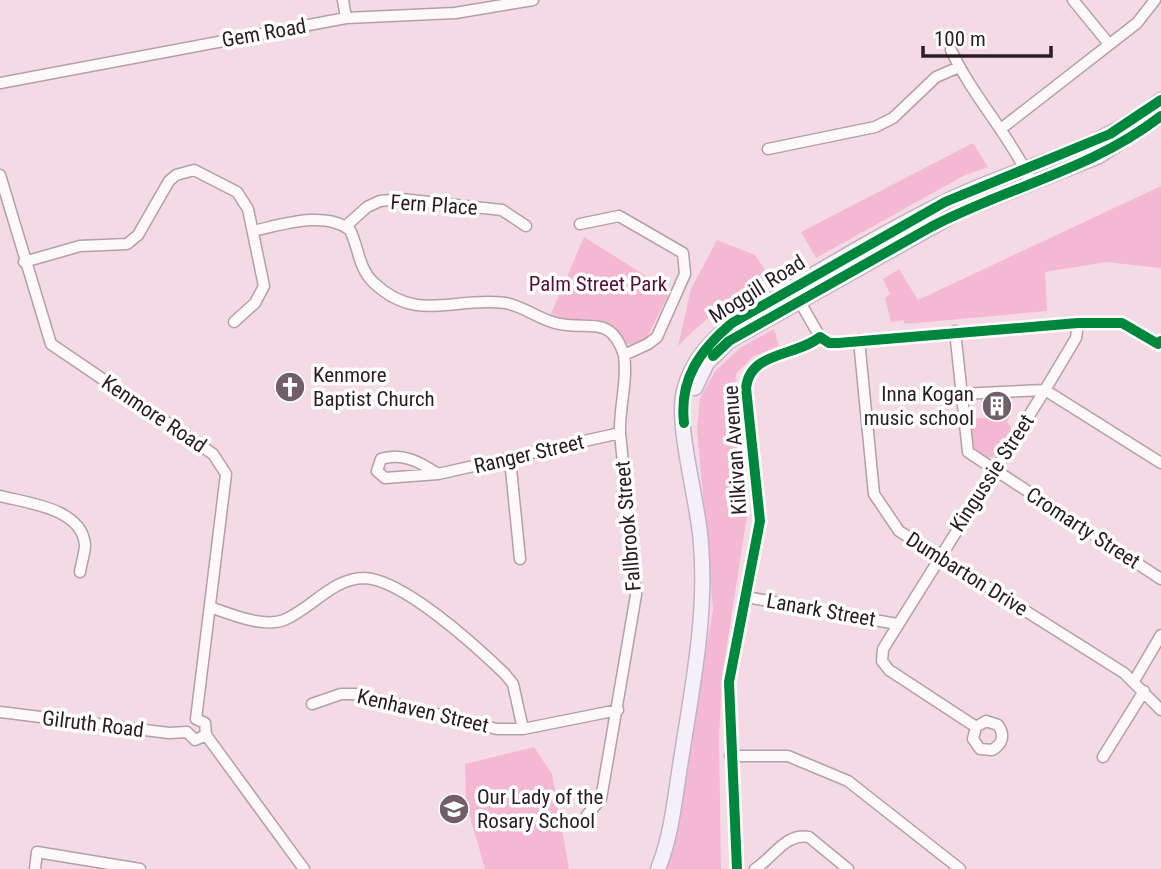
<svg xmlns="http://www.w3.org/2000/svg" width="1161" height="869" font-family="'Roboto Condensed',sans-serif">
  <rect width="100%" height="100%" fill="#f4dae5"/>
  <path fill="#f4b8d3" d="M 973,143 L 988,167 L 965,175 L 816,258 L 801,232 Z
    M 1161,186 L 1161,268 L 1106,262 L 1045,272 L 1047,311 L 905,324 L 903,320 L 891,322 L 885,298 L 890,294 L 883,279 L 899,269 L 918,300 Z
    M 584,237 L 670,291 L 646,340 L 639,345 L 627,344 C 603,303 584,329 551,314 Z
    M 717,240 L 755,255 L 770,277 C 736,298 705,317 678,346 L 691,289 Z
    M 774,329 L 779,346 L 752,357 L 736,374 L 734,412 L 747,516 L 722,676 L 719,737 L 721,869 L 666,869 L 671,857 L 713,609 L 697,429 L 700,398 L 716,370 L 740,348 Z
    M 1010,416 L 1007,422 L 1012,429 L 996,456 L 988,458 L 971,448 L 968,419 Z
    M 534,747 L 552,774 L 569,869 L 485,869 L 466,803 L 465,764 Z"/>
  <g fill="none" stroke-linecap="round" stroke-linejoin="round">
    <g stroke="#b39fa7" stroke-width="13">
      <path id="minor" d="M 343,0 L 346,18
        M 1073,0 L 1109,44
        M 951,50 C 972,95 1006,131 1028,175
        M 0,83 L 346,18 L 455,13 L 533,0
        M 1002,128 L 1137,23 L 1155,0
        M 768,149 L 875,127 L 893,118 L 936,77 L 959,67
        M 0,175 L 51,344 L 213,454 L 226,474 L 196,719
        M 346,226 L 367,207 L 380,201 L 401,199 L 502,210 L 526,226
        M 253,231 C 281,225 325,210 350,230 C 359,248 358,268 374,283 C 418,324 454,296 505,303 C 525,306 540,321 560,324 C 591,330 611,315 624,355 L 648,344 L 657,337 L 685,274 L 683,253 L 619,216 L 580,224
        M 24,262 L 80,246 L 127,244 L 138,235 L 169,181 L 176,175 L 194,170 L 237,192 L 248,209 L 264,286 L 255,303 L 234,322
        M 792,288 L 820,337
        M 955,331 L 968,452 L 1161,579
        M 859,340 L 874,494 L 899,531 L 1124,673 L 1161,710
        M 960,394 L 1045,390 L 1161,463
        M 510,459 L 520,559
        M 438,474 L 385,478 L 377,471 L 381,459 C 402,452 420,462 438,474 L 620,433
        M 0,496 C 27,503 82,508 85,545 C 85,553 81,564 80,572
        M 746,597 L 897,624
        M 210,607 C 230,614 263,628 284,620 C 311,609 333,578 364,578 C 403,579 477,647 505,674 L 513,684 L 523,729
        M 1134,681 L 1161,635
        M 312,704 L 341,694 L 356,694 L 497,729 L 523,729 L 618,710
        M 0,712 L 169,733 L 187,732
        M 976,727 L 973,739 L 980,749 L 992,750 C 1003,744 1005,735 998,725 L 986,721 L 976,727 L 889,670 L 882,661 L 883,649 L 1045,390 L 1076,338 L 1078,323
        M 187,732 L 195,740 L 206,735 L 205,723 L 196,719
        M 206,735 L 304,869
        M 730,756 L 788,756 L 848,781 L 960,869
        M 1103,757 L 1144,691
        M 587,815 L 601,799 L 636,595 L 620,433 C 619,406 628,382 624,355
        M 35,869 L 37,852 L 140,869
        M 737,869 L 729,682 L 760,521 L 746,388 C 750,351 795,357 820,337 L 829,343 L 838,343 L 1078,323 L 1122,323 L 1158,344 L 1161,341
        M 755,869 C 773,858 786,832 809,837 L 848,869"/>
    </g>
    <g stroke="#c1b3c1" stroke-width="17">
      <path id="major" d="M 695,388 L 707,363 L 729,341 L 959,212 L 1099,156 L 1161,116
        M 658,869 C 672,835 675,796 681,760 C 692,688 707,617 701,544 C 699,504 675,425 684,391 C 691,362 710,342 732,323 C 802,282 872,238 945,202 C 1017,166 1099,152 1161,100"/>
    </g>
    <use href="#minor" stroke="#fdf9fb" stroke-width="10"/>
    <use href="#major" stroke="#f5f0f7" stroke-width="14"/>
    <g stroke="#fff" stroke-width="15">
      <path id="cycleway" d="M 713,356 L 729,341 L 931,227 C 1007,187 1092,170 1161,116
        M 684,423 C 679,379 700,350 732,323 L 945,202 L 1110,134 L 1161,100
        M 737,869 L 729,682 L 760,521 L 746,388 C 750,351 795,357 820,337 L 829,343 L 838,343 L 1078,323 L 1122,323 L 1158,344 L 1161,341"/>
    </g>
    <use href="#cycleway" stroke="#00873e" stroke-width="10"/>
  </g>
  <defs>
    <g id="church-disc" transform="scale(1.575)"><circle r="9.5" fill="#725e68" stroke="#fff"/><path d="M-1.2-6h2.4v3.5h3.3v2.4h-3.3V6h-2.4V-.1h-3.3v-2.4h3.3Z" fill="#fff"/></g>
    <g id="building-disc" transform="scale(1.575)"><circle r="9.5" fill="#725e68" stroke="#fff"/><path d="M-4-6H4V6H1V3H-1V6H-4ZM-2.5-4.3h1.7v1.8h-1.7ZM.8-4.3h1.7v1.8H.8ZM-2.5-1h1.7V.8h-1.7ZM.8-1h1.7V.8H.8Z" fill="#fff"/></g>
    <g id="school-disc" transform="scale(1.575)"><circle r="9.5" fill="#725e68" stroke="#fff"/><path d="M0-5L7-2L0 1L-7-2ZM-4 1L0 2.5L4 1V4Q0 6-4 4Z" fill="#fff"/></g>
  </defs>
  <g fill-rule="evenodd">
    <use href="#church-disc" x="290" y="387"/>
    <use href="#building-disc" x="997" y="406"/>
    <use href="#school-disc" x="454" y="809"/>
  </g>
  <g text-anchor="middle" stroke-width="7" stroke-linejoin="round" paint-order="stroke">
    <g font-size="21" fill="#2c1c24" stroke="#fff">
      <text transform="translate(264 33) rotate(-10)" y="7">Gem Road</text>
      <text transform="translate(434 205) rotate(4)" y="7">Fern Place</text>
      <text transform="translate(757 289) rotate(-32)" y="7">Moggill Road</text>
      <text transform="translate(154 414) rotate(34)" y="7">Kenmore Road</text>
      <text transform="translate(735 450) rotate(-94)" y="7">Kilkivan Avenue</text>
      <text transform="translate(529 454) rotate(-13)" y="7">Ranger Street</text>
      <text transform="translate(992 473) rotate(-57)" y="7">Kingussie Street</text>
      <text transform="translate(628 526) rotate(-95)" y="7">Fallbrook Street</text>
      <text transform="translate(1083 528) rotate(33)" y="7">Cromarty Street</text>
      <text transform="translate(967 574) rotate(32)" y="7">Dumbarton Drive</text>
      <text transform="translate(821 610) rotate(10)" y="7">Lanark Street</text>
      <text transform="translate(423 711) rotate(13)" y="7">Kenhaven Street</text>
      <text transform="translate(93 724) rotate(7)" y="7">Gilruth Road</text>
    </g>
    <g font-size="21" fill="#5a0f3a" stroke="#fff">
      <text x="598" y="291">Palm Street Park</text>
    </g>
    <g font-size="21" fill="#2c1c24" stroke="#fff" text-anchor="start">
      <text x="313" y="382">Kenmore<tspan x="313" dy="24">Baptist Church</tspan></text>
      <text x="974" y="401" text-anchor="end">Inna Kogan<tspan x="974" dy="24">music school</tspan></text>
      <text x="477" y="804">Our Lady of the<tspan x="477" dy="24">Rosary School</tspan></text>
    </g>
  </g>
  <path d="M923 46v10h128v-10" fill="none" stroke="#2c1c24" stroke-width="3.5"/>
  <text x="934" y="46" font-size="21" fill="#2c1c24" stroke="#ffffff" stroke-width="5" paint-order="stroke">100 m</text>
</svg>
